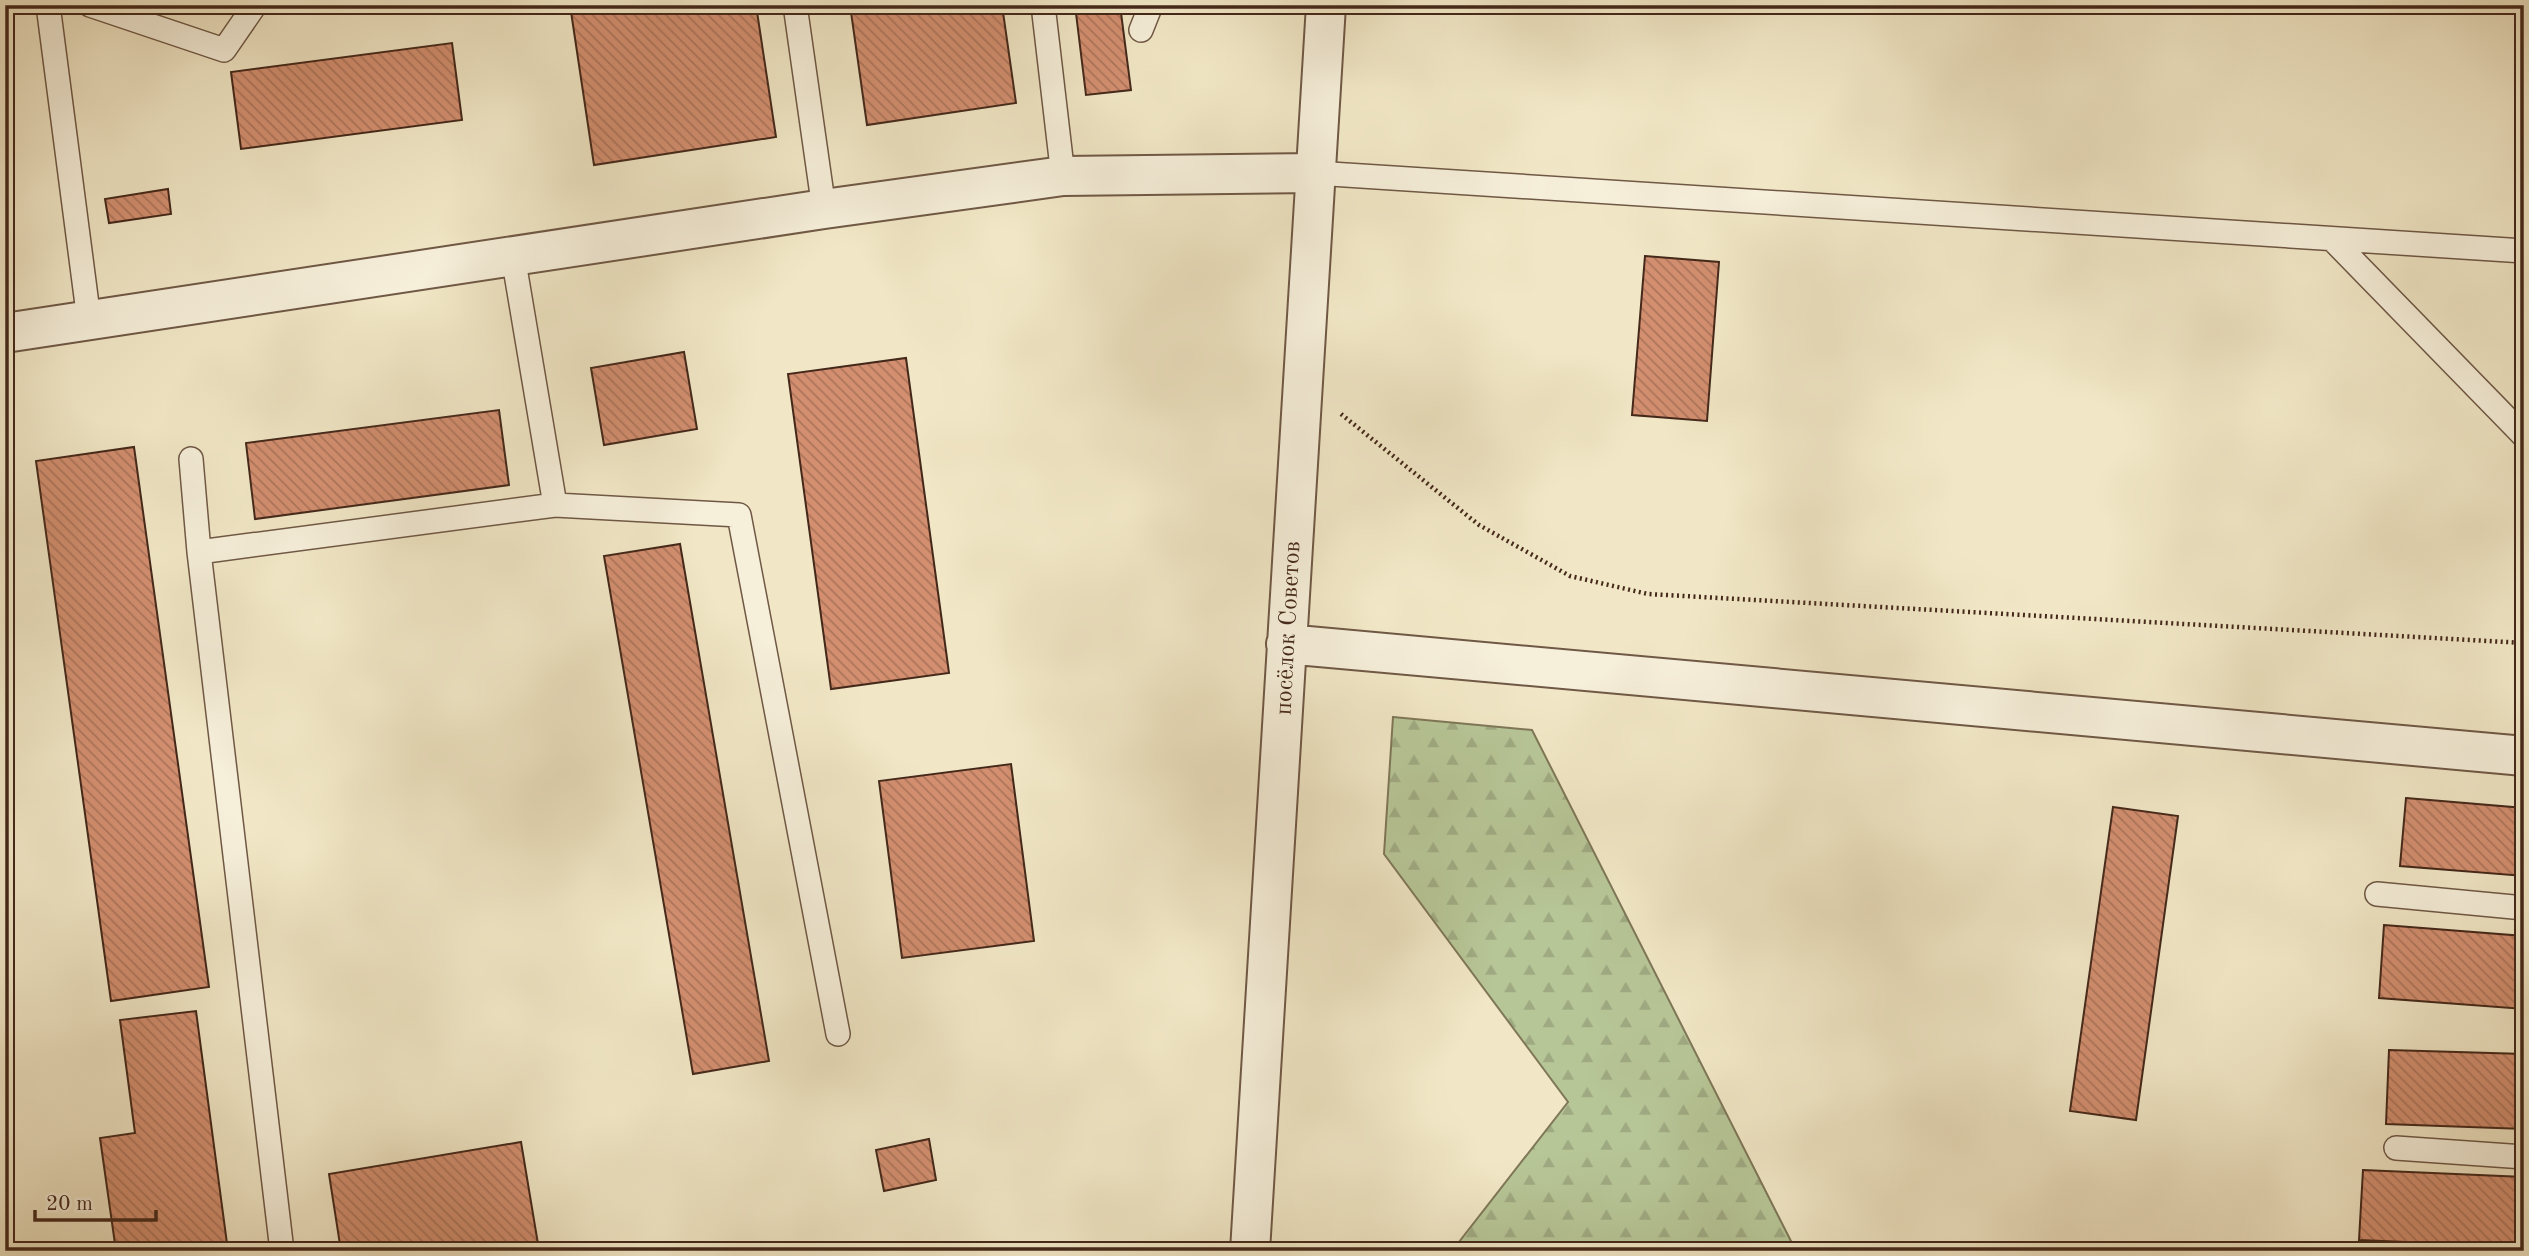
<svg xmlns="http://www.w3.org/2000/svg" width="2529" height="1256" font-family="'Old Standard TT',serif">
  <defs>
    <pattern id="forest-firs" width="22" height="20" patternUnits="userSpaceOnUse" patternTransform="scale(1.75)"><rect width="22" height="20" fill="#b7c697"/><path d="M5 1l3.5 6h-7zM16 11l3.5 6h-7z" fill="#9faa82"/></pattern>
    <pattern id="building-back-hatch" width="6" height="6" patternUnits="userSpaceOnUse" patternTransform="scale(1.75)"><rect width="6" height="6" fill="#d38f70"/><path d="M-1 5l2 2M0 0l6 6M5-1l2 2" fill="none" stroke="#ad755b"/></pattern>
  </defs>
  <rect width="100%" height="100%" fill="#f1e7c6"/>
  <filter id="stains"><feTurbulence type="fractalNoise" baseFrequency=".00286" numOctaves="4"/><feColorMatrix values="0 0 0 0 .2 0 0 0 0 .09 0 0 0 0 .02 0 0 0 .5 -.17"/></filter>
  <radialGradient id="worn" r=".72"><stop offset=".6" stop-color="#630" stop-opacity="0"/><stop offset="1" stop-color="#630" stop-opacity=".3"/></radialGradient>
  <path fill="url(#forest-firs)" stroke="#7e7758" stroke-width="2" d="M 1393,717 L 1532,730 L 1796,1251 L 1452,1251 L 1568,1102 L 1384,854 Z"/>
  <path fill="url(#building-back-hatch)" stroke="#44281a" stroke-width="2" d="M 570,5 L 756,5 L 776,137 L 594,165 Z
    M 850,5 L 1002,5 L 1016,103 L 867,125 Z
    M 1075,5 L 1120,5 L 1131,90 L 1086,95 Z
    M 452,43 L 462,120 L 241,149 L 231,72 Z
    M 168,189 L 171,214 L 109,223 L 105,199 Z
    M 1645,256 L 1719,262 L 1707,421 L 1632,415 Z
    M 684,352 L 697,429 L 604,445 L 591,368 Z
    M 906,358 L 949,673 L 831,689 L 788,374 Z
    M 499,410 L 509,485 L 255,519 L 246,443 Z
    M 134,447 L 209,987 L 111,1001 L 36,461 Z
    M 680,544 L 769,1061 L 693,1074 L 604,556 Z
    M 1011,764 L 1034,941 L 902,958 L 879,781 Z
    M 2406,798 L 2524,808 L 2524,876 L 2400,866 Z
    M 2113,807 L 2178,816 L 2136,1120 L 2070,1111 Z
    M 2384,925 L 2524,936 L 2524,1009 L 2379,998 Z
    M 196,1011 L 228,1251 L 116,1251 L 100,1138 L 135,1133 L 120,1020 Z
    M 2389,1050 L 2524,1054 L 2524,1129 L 2386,1124 Z
    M 929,1139 L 936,1180 L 884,1191 L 876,1150 Z
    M 521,1142 L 538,1244 L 497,1251 L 341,1251 L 329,1174 Z
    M 2363,1170 L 2524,1177 L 2524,1247 L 2359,1240 Z"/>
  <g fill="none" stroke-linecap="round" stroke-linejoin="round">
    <g stroke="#6f5845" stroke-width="26">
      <path id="lane" d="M 48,5 L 89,320
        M 90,5 L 224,50 L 255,5
        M 795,5 L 824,209
        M 1043,5 L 1063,176
        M 1141,30 L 1151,5
        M 1315,173 L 2524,251
        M 2332,239 L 2524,436
        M 191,459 L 199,552 L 282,1251
        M 555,505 L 739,515 L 838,1034
        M 199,552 L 555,505 L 513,256
        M 2377,894 L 2524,908
        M 2396,1148 L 2524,1157"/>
    </g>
    <g stroke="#6f5845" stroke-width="42">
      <path id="street" d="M 5,333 L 824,209 L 1063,176 L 1315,173
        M 1286,644 L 2524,756
        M 1250,1251 L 1326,5"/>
    </g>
    <path stroke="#44281a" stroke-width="4.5" stroke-dasharray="2 3.5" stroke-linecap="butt" d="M 1341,414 L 1479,525 L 1570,576 L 1648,594 L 2524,643"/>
    <use href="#lane" stroke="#f6efda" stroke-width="23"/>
    <use href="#street" stroke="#f6efda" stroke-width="38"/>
  </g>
  <g text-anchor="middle" stroke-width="5" stroke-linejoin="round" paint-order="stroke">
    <g font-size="24" fill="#44281a" stroke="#f6efda">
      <text transform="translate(1287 628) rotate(-87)" y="8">посёлок Советов</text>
    </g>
  </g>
  <rect width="2529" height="1256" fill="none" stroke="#f1e7c6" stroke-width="28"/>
  <rect x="7" y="7" width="2515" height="1242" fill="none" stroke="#44281a" stroke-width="3.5"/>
  <rect x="14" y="14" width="2501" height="1228" fill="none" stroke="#44281a" stroke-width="2"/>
  <path d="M35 1210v10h121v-10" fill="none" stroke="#44281a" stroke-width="3.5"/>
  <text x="46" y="1210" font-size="21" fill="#44281a" stroke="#f6efda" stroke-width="5" paint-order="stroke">20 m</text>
  <rect width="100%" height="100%" filter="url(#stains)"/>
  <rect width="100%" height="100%" fill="url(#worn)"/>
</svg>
